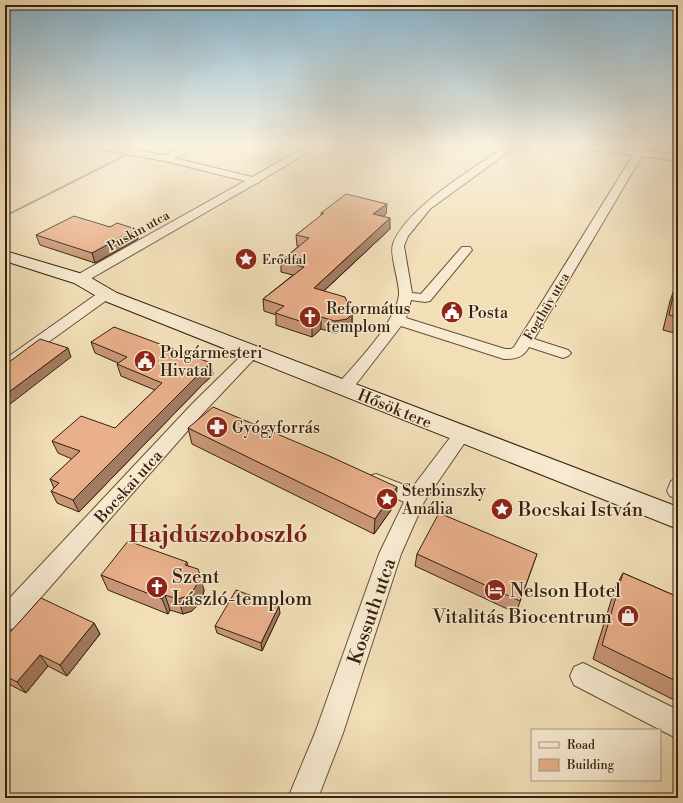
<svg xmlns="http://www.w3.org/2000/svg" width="683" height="803" font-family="'Libre Bodoni',serif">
  <rect width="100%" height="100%" fill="#f2dfb8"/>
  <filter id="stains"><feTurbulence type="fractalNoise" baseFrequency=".005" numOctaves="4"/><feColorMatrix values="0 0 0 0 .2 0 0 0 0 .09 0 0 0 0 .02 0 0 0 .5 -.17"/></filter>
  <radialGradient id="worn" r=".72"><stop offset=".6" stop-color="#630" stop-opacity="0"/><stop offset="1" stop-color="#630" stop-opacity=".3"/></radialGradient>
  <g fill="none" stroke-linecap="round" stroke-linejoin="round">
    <path fill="#727e70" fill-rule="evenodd" d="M 141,146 L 145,146 L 136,151 L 134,150 Z
      M 126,154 L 128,155 L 5,217 L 5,215 Z"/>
    <g stroke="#645038" stroke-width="2">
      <path id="street" d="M 93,146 L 113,146 L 164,155 L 188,146 L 200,146 L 174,158 L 252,177 L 307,146 L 318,146 L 260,181 L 258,183 L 255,184 L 85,282 L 75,282 L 73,279 L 75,276 L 245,181 L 165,161 L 97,149 Z
        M 506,146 L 516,146 L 430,209 L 408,236 L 404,246 L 412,293 L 421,294 L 462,247 L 470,247 L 472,250 L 430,301 L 425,302 L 411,300 L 406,318 L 505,349 L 511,349 L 514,347 L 633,155 L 585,149 L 581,146 L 607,146 L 678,155 L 678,161 L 642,156 L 534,339 L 568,350 L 571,353 L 568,356 L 563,358 L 529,347 C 523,358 515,359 504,359 L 401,326 L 350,392 L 344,393 L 338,392 L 336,388 L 338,384 C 356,363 396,322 399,295 C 400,282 389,255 393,244 C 406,208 474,168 506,146 Z
        M 106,290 L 111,291 L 113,294 L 111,297 L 11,369 L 5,371 L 5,359 L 101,291 Z
        M 252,348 L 257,350 L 260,353 L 257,356 L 205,411 L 14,628 L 5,631 L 5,603 L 193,403 L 247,350 Z
        M 461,429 L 467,431 L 470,435 L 424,502 L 401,554 L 343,733 L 318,798 L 288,798 L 315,733 L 379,554 L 404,502 L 369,486 L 366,481 L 369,476 L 376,474 L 412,488 L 455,431 Z
        M 678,478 L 678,498 L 677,499 L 670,496 L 667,491 L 671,481 Z
        M 583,663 L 678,710 L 678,739 L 574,685 L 570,676 L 574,667 Z"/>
    </g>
    <g stroke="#34210e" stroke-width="2">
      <path id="secondary" d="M 5,251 L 86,275 L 117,293 L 678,507 L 678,529 L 105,301 L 74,283 L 5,261 Z"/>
    </g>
    <use href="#street" fill="#f7ead1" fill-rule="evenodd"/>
    <use href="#secondary" fill="#f7ead1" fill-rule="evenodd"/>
  </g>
  <path fill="#c89778" stroke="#34210e" d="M 321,213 L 386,214 L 383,217 L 390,229 L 324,291 L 352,314 L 352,326 L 347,331 L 335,333 L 321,329 L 312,337 L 276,325 L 276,315 L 264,311 L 263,299 L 293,275 L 281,272 L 281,261 L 299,246 L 297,246 L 296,235 L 321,216 Z
    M 110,227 L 136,229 L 138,239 L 95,263 L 40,245 L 36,235 Z
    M 675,287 L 678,287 L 678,334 L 663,330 L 670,301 Z
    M 91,342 L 211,363 L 213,375 L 203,384 L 79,512 L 57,503 L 51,491 L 54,488 L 50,479 L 72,459 L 58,453 L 52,441 L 115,428 L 155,390 L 121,376 L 117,364 L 118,363 L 95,353 Z
    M 188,428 L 396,503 L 374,534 L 192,444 Z
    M 417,554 L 537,554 L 516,613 L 415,566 Z
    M 187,562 L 188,566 L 204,590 L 203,596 L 199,604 L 192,611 L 183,614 L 170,610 L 168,614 L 108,590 L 101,575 Z
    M 623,573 L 678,597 L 678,702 L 593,659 L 615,588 Z
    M 280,613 L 262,651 L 217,633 L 215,626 Z
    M 94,623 L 100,634 L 67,676 L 48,666 L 26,693 L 5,682 L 5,638 Z"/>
  <path fill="#a37b61" stroke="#34210e" d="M 387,204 L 386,214 L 373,225 L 373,214 Z
    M 390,218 L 390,229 L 315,299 L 314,288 Z
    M 136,229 L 138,239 L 95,263 L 92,253 Z
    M 352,314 L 352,326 L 347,331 L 335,333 L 335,321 Z
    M 321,317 L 321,329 L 312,337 L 312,325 Z
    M 68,348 L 71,357 L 5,408 L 5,395 Z
    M 211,363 L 213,375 L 203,384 L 79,512 L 73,500 L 200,373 Z
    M 397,487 L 396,503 L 374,534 L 375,519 Z
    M 200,575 L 204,590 L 203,596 L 199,604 L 192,611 L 183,614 L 178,599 Z
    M 165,595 L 170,610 L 168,614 L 162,599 Z
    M 279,606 L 280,613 L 262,651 L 261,643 Z
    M 94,623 L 100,634 L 67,676 L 60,665 Z
    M 40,655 L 48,666 L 26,693 L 17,682 Z"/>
  <path fill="#e9b08b" stroke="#34210e" d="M 346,194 L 387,204 L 373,214 L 390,218 L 314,288 L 345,297 L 352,314 L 347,319 L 335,321 L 321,317 L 312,325 L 275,313 L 284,306 L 263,299 L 304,267 L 281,261 L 309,238 L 296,235 L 324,213 L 321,213 Z
    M 74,216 L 110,227 L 117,223 L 136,229 L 92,253 L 36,235 Z
    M 675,287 L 678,287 L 678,317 L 669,315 Z
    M 114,327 L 211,363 L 200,373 L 73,500 L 51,491 L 59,483 L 50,479 L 80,451 L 52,441 L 81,416 L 115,428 L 162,383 L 117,364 L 127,357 L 91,342 Z
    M 40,339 L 68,348 L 5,395 L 5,365 Z
    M 213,407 L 327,455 L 397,487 L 375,519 L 188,428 Z
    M 439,513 L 537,554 L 520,601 L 417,554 Z
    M 128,541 L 187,562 L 185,565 L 198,569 L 200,575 L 199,581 L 194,589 L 187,596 L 178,599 L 165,595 L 162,599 L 101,575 Z
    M 623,573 L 678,597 L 678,682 L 602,645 Z
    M 236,590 L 279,606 L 261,643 L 215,626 Z
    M 41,598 L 94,623 L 60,665 L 40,655 L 17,682 L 5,676 L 5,638 Z"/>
  <linearGradient id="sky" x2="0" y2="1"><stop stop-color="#89b7d2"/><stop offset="0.56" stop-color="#f9f1df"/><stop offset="1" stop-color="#f9f1df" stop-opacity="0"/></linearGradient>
  <rect width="683" height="259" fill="url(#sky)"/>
  <defs>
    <g id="sight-disc" transform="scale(1.15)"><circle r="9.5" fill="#8f2418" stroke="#f7ead1"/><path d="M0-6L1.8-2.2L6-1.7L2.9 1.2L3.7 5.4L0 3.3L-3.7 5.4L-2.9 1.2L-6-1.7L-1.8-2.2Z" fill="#fff"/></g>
    <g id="civic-disc" transform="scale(1.15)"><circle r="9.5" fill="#8f2418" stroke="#f7ead1"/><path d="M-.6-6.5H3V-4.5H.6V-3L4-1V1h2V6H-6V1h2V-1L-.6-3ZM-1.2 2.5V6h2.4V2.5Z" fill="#fff"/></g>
    <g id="church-disc" transform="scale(1.15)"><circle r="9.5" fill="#8f2418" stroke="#f7ead1"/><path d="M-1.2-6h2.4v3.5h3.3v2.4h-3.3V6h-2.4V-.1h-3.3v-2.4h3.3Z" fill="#fff"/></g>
    <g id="pharmacy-disc" transform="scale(1.15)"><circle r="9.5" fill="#8f2418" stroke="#f7ead1"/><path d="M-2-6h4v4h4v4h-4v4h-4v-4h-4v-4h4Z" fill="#fff"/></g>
    <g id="hotel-disc" transform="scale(1.15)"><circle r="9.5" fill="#8f2418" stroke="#f7ead1"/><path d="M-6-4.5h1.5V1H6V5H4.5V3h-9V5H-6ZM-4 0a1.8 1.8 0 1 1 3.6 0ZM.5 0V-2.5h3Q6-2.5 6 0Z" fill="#fff"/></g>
    <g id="shop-disc" transform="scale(1.15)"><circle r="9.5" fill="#8f2418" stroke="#f7ead1"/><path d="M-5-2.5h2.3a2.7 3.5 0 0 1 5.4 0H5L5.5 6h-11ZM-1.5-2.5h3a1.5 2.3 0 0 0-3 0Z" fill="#fff"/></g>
  </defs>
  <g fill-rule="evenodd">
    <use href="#sight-disc" x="246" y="259"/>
    <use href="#civic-disc" x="452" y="312"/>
    <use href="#church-disc" x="310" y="317"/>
    <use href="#civic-disc" x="145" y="361"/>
    <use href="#pharmacy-disc" x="217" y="427"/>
    <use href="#sight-disc" x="387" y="499"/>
    <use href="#sight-disc" x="502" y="509"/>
    <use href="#church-disc" x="157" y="587"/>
    <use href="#hotel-disc" x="495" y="590"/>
    <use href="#shop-disc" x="628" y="616"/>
  </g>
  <g text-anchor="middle" stroke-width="3" stroke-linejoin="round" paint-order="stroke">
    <g font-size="13" fill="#34210e" stroke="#f7ead1">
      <text transform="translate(138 230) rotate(-29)" y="5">Puskin utca</text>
      <text transform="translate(546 306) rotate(-59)" y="5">Fogthüy utca</text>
    </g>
    <g font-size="13" fill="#34210e" stroke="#f7ead1" text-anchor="start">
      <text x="262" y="264">Erődfal</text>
    </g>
    <g font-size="16" fill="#34210e" stroke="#f7ead1" text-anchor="start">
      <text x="326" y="314">Református<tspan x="326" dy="18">templom</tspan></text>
      <text x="468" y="318">Posta</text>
      <text x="160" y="358">Polgármesteri<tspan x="160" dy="18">Hivatal</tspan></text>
      <text x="232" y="433">Gyógyforrás</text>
      <text x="402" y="496">Sterbinszky<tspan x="402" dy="18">Amália</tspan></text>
    </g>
    <g font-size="16" fill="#34210e" stroke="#f7ead1">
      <text transform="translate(395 408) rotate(22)" y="6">Hősök tere</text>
      <text transform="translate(128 486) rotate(-48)" y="6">Bocskai utca</text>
    </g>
    <g font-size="19" fill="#34210e" stroke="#f7ead1" text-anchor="start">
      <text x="518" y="516">Bocskai István</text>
      <text x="172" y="583">Szent<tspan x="172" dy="22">László-templom</tspan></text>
      <text x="510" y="597">Nelson Hotel</text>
      <text x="612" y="623" text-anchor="end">Vitalitás Biocentrum</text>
    </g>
    <g font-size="19" fill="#34210e" stroke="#f7ead1">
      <text transform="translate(371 611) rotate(-71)" y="7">Kossuth utca</text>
    </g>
    <g font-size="24" font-weight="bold" fill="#7a1f14" stroke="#f7ead1">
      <text x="218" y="542">Hajdúszoboszló</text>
    </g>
  </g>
  <rect width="683" height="803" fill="none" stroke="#f2dfb8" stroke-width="20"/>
  <rect x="6" y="6" width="671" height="791" fill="none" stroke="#34210e" stroke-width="2"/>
  <rect x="10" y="10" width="663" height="783" fill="none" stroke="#34210e"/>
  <rect x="531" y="729" width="130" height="52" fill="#f7ead1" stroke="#a99a83"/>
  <rect x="539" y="742" width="20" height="6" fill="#f7ead1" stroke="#a99a83"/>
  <text x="567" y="749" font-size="12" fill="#34210e">Road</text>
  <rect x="539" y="759" width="20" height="12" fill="#e9b08b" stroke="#a99a83"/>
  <text x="567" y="769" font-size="12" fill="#34210e">Building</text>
  <rect width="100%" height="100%" filter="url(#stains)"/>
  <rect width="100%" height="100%" fill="url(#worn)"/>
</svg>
